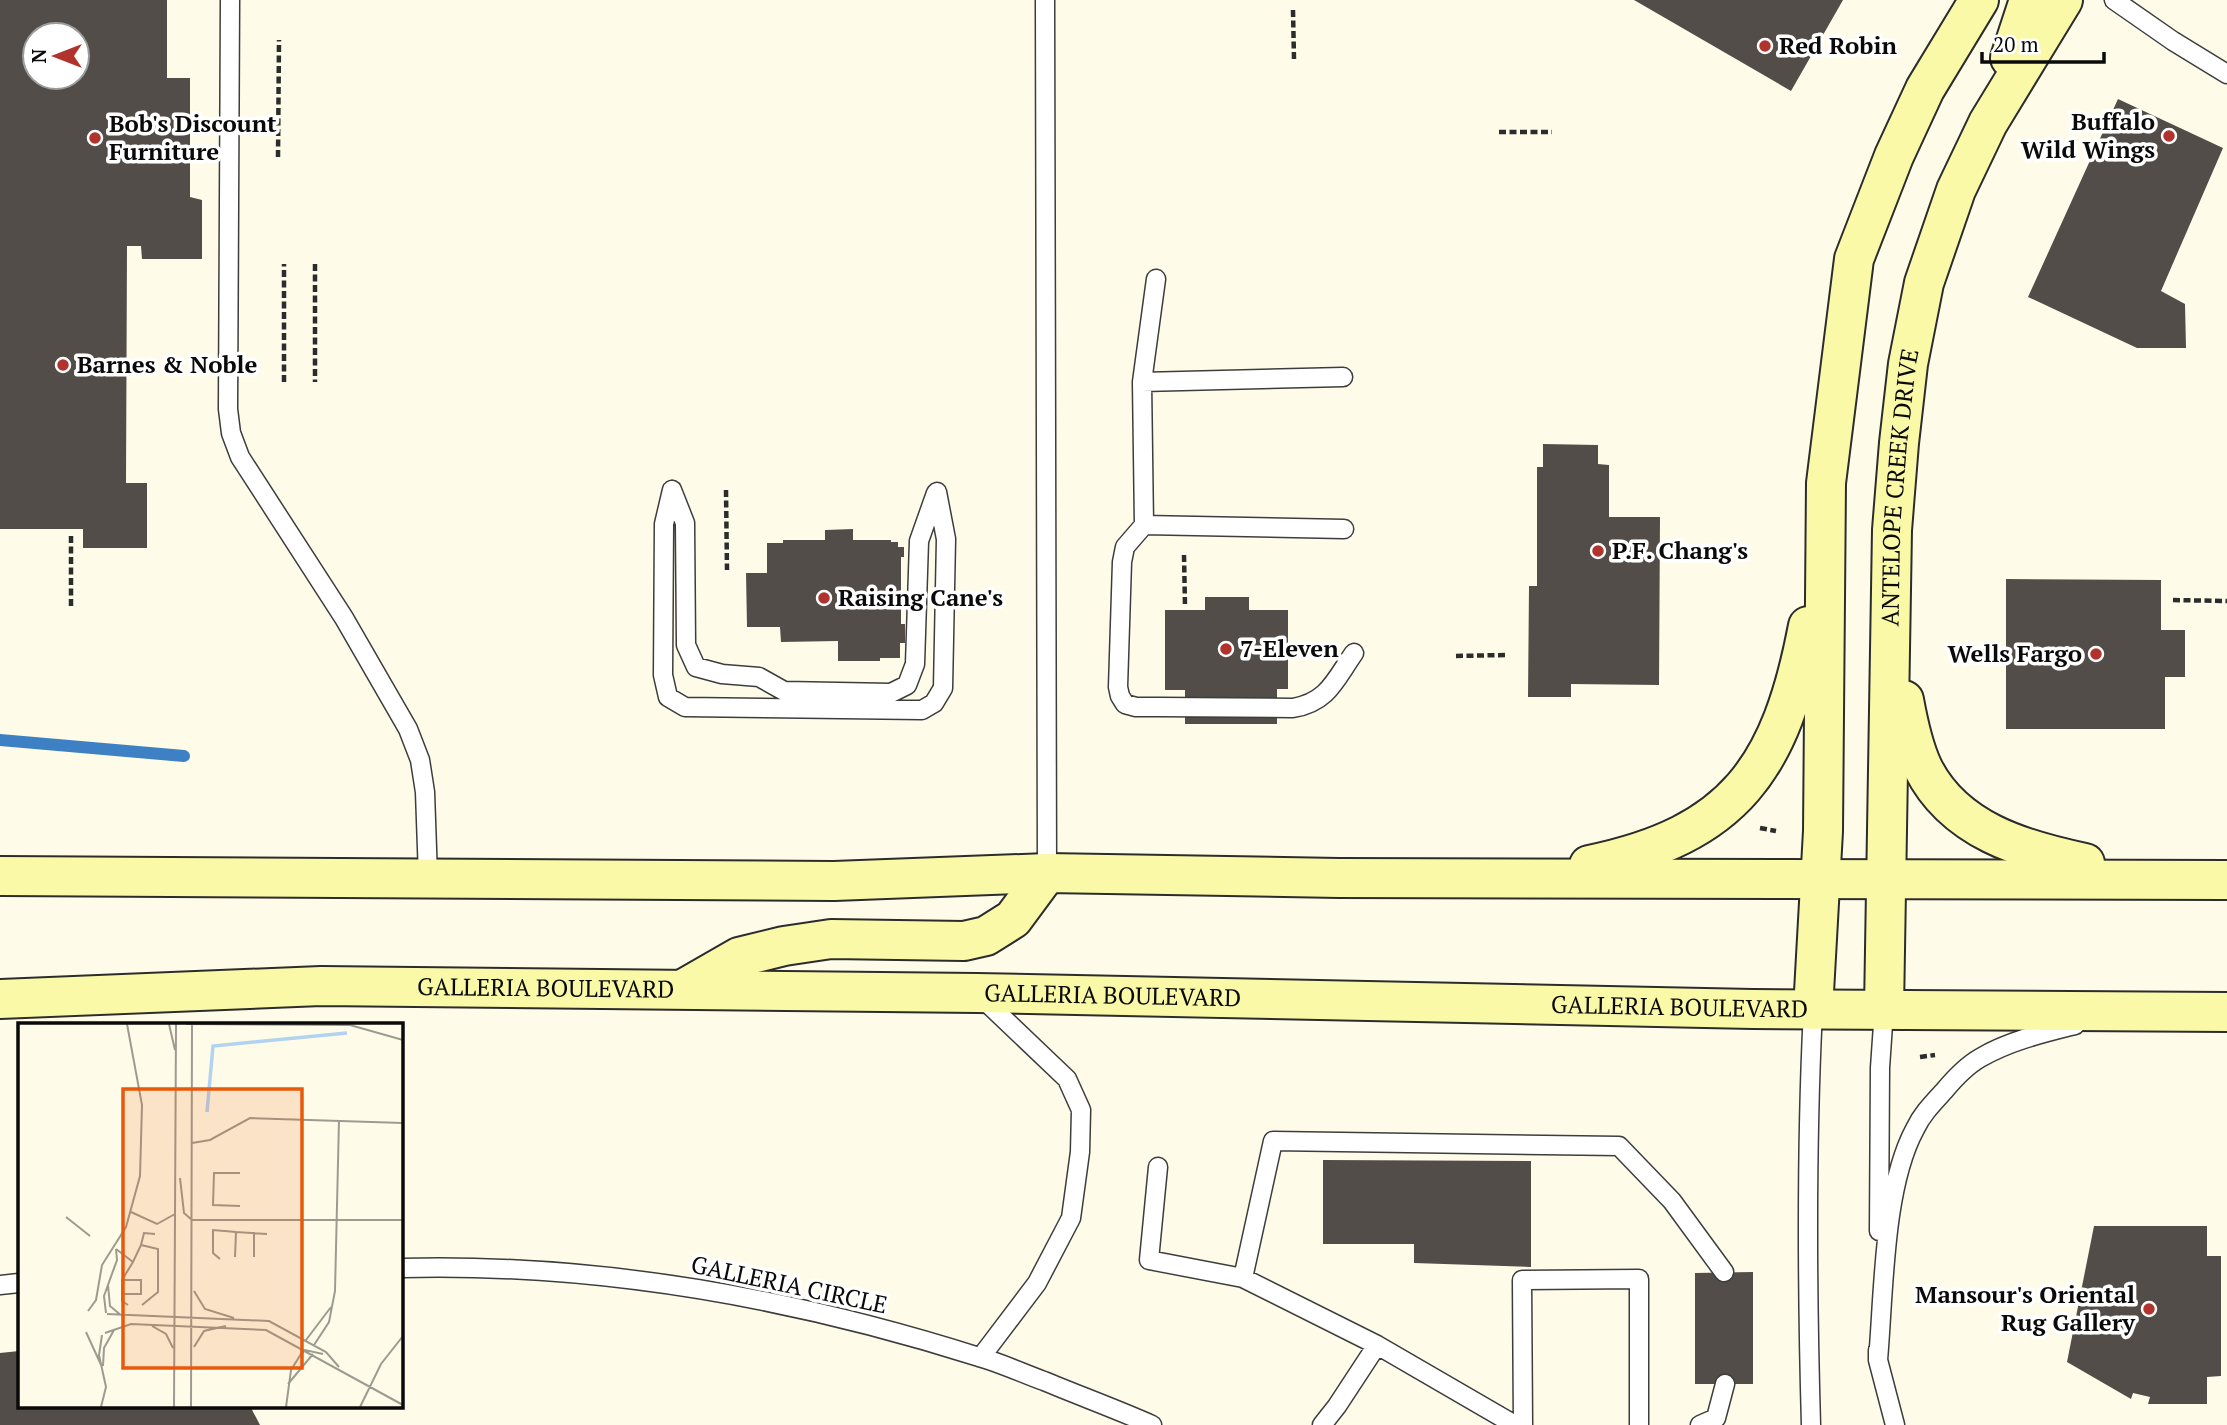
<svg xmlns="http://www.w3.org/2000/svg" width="2227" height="1425" font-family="'PT Serif',serif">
  <rect width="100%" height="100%" fill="#fefce9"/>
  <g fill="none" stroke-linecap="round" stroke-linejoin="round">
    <path stroke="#3d80c3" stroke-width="12" d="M 0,740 L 184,756"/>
  </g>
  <path fill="#524d48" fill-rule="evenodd" d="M 0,0 L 167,0 L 167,78 L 190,78 L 190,197 L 202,200 L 202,259 L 142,259 L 141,246 L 127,246 L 126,483 L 147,483 L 147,548 L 83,548 L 83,529 L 0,529 ZM 35,35 L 77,35 L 77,77 L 35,77 Z
    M 1634,0 L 1843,0 L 1791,91 Z
    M 2118,99 L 2223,148 L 2161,291 L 2185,304 L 2186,348 L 2137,348 L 2028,297 Z
    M 1543,444 L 1598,445 L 1598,464 L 1609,465 L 1609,517 L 1660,517 L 1659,685 L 1571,684 L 1571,697 L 1528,697 L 1529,586 L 1537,586 L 1537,467 L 1543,467 Z
    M 853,529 L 853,540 L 891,540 L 891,542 L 898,542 L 898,547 L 904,547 L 904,557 L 901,557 L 901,624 L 905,624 L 905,643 L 900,643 L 900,658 L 880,658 L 880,661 L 838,661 L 838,641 L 781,642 L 780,627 L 747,627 L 746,573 L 767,573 L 767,543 L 783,543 L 783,540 L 825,540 L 825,530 Z
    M 2006,579 L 2161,580 L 2161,630 L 2185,630 L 2185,677 L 2165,677 L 2165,729 L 2006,729 Z
    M 1205,597 L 1249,597 L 1249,610 L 1288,610 L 1288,689 L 1277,689 L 1277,724 L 1185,724 L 1185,690 L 1165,690 L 1165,610 L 1205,610 Z
    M 1323,1160 L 1531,1161 L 1531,1267 L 1414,1263 L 1414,1244 L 1323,1244 Z
    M 2094,1226 L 2207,1226 L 2207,1256 L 2221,1256 L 2221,1376 L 2207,1377 L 2207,1404 L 2148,1404 L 2150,1397 L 2133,1393 L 2131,1399 L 2067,1362 Z
    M 1753,1272 L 1753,1384 L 1695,1384 L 1695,1273 Z
    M 19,1351 L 19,1406 L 250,1406 L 260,1425 L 0,1425 L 0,1353 Z"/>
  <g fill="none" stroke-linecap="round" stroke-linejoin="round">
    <g stroke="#3d3d3d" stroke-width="21">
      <path id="lane" d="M 230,0 L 228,409 L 231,433 L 240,457 L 344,618 L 408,729 L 420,760 L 425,792 L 428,877
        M 1045,0 L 1047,873
        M 2114,0 L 2173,41 L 2227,74
        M 1156,279 L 1142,382 L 1144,525 L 1344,529
        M 1142,382 L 1343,377
        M 672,490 L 664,524 L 663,675 L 668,697 L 685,707 L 922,710 L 934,703 L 943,688 L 946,539 L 937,492
        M 672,490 L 685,523 L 686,645 L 696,667 L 722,674 L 759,677 L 784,691 L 891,693 L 907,685 L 915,664 L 919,541 L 936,493
        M 1144,525 L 1125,547 L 1122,562 L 1118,687 L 1120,696 L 1125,704 L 1136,707 L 1158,707 L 1293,708 C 1328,702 1335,680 1354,653
        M 1158,1167 L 1149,1260 L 1243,1278
        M 1879,1231 L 1880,1068 L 1884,1010
        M 401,1268 C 596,1263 793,1298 979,1357 C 1001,1363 1022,1373 1044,1381 C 1080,1396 1116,1409 1152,1425
        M 0,1285 L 19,1283
        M 1377,1345 L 1515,1425
        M 1878,1350 L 1878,1360 L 1895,1425
        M 981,1357 L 1037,1283 L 1071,1218 L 1080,1152 L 1081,1110 L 1067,1079 L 982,998
        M 1878,1360 C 1884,1292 1883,1188 1915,1129 C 1922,1114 1933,1103 1944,1091 C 1954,1079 1966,1066 1980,1058 C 2009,1041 2043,1033 2075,1025
        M 1322,1425 L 1337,1406 L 1377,1345 L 1243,1278 L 1273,1141 L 1619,1146 L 1672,1201 L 1724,1272
        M 1523,1425 L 1522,1280 L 1639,1279 L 1639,1425
        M 1700,1425 L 1716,1418 L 1725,1384
        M 1811,1425 C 1807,1286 1806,1148 1813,1010"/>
    </g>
    <g stroke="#2c2c2c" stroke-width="42">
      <g id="secondary">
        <path d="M 2010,58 L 2029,0"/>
        <path d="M 1904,700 C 1908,722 1913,747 1923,768 C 1954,830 2022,850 2085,863"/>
        <path d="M 1589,865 C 1735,835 1781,768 1808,626"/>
        <path d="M 0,876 L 834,881 L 1047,873 L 1339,878 L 2227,880"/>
        <path d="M 685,988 L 739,957 L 784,946 L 831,939 L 964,941 L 986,936 L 1013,919 L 1047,873"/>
        <path id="s1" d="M 0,999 L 321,986 L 977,993 L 1753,1009 L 2227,1012"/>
        <path d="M 1813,1010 L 1823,831 L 1826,483 L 1854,259 L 1894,156 L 1925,89 L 1979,0"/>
        <path id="s2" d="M 1884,1010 L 1892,530 L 1899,443 L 1908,364 L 1924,283 L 1956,190 L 1988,123 L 2063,0"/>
      </g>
    </g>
    <path stroke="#2c2c2c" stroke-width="4.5" stroke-dasharray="7 3.5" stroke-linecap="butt" d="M 1293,10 L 1294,59
      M 1499,132 L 1552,132
      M 278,157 L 279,40
      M 315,264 L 315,382
      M 284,382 L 284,264
      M 726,490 L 727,570
      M 71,536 L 71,606
      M 1184,555 L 1185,606
      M 2173,600 L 2227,601
      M 1456,656 L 1506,655
      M 1760,828 L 1776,831
      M 1920,1057 L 1935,1055"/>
    <use href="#lane" stroke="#fff" stroke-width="18"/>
    <use href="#secondary" stroke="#faf9a8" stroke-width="38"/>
  </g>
  <g fill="#b0342d" stroke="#fff" stroke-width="2.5">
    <circle cx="1765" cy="46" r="7"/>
    <circle cx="2169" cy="136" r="7"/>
    <circle cx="95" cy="138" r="7"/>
    <circle cx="63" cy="365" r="7"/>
    <circle cx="1598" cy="551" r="7"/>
    <circle cx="824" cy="598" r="7"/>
    <circle cx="1226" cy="649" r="7"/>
    <circle cx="2096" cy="654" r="7"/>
    <circle cx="2149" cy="1309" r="7"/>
  </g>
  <g text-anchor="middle" stroke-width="7" stroke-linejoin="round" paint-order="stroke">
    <g font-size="24" font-weight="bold" fill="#0a0a0a" stroke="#fff" text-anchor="start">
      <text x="1779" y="54">Red Robin</text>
      <text x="2155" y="130" text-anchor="end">Buffalo<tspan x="2155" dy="28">Wild Wings</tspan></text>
      <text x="109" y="132">Bob's Discount<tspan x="109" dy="28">Furniture</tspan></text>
      <text x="77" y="373">Barnes &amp; Noble</text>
      <text x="1612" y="559">P.F. Chang's</text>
      <text x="838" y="606">Raising Cane's</text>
      <text x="1240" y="657">7-Eleven</text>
      <text x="2082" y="662" text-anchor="end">Wells Fargo</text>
      <text x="2135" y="1303" text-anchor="end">Mansour's Oriental<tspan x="2135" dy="28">Rug Gallery</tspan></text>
    </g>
    <g font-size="24" fill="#0a0a0a" stroke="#fff">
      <text dy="8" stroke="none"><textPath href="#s2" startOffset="523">ANTELOPE CREEK DRIVE</textPath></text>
      <text dy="8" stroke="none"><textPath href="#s1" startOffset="546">GALLERIA BOULEVARD</textPath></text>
      <text dy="8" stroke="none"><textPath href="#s1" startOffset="1113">GALLERIA BOULEVARD</textPath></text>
      <text dy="8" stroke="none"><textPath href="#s1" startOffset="1680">GALLERIA BOULEVARD</textPath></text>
      <text transform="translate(789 1285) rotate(12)" y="8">GALLERIA CIRCLE</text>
    </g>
  </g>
  <g transform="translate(18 1023)">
    <rect width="385" height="385" fill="#fefce9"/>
    <path fill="none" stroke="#b1d3f1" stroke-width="3.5" d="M 189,89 L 195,23 L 329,10"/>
    <path fill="none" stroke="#9c9b90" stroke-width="2" d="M 151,1 L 157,27M 168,1 L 332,2 L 385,17M 174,120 L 192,117 L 232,95 L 385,100M 162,155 L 166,190 L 174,197M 222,183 L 195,182 L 196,150 L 222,150M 113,189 L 139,201 L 157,191M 48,194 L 72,213M 174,197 L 385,197M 236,209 L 236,234M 123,222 L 126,210 L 137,211M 98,226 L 115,239 L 123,222 L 140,226 L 140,269 L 124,282M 217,234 L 218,209 L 249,211M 202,236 L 195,230 L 195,207 L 218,209M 90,262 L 92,283 L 104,293M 176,268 L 187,286 L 216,295M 104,271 L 123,271 L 123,257 L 104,257M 110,282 L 104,278 L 104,257 L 115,239M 70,288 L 78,277 L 84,242 L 108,204 L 122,153 L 124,82 L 109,1M 88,290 L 86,273 L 99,237 L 98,226M 89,291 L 251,298 L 308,329 L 321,344M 134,303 L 148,311 L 155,325M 68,309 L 84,344M 87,310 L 113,301 L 248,307 L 385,382M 288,317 L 313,284M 296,322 L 311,299 L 317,268 L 321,97M 176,324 L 186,308 L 208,303M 85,343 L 86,325 L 96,307M 270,361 L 295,331M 83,384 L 88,364 L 81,332 L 84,312M 156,384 L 158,1M 173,384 L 174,1M 268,384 L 273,347 L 283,331 L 287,327 L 305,331M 342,384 L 363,341 L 385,313"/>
    <path fill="#e8590c" fill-opacity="0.15" stroke="#e8590c" stroke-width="3.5" d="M 105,66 L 284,66 L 284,345 L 105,345 Z"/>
    <rect width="385" height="385" fill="none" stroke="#0a0a0a" stroke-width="3.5"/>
  </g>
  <g transform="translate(56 56) rotate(270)"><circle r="33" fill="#ffffff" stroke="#9d9d9d" stroke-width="2"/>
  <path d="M0-5L12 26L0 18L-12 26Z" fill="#b0342d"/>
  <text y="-10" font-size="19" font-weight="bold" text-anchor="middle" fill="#0a0a0a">N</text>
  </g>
  <path d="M1982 52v10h122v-10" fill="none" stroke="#0a0a0a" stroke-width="3.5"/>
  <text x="1993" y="52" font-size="21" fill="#0a0a0a" stroke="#ffffff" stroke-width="5" paint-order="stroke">20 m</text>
</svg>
